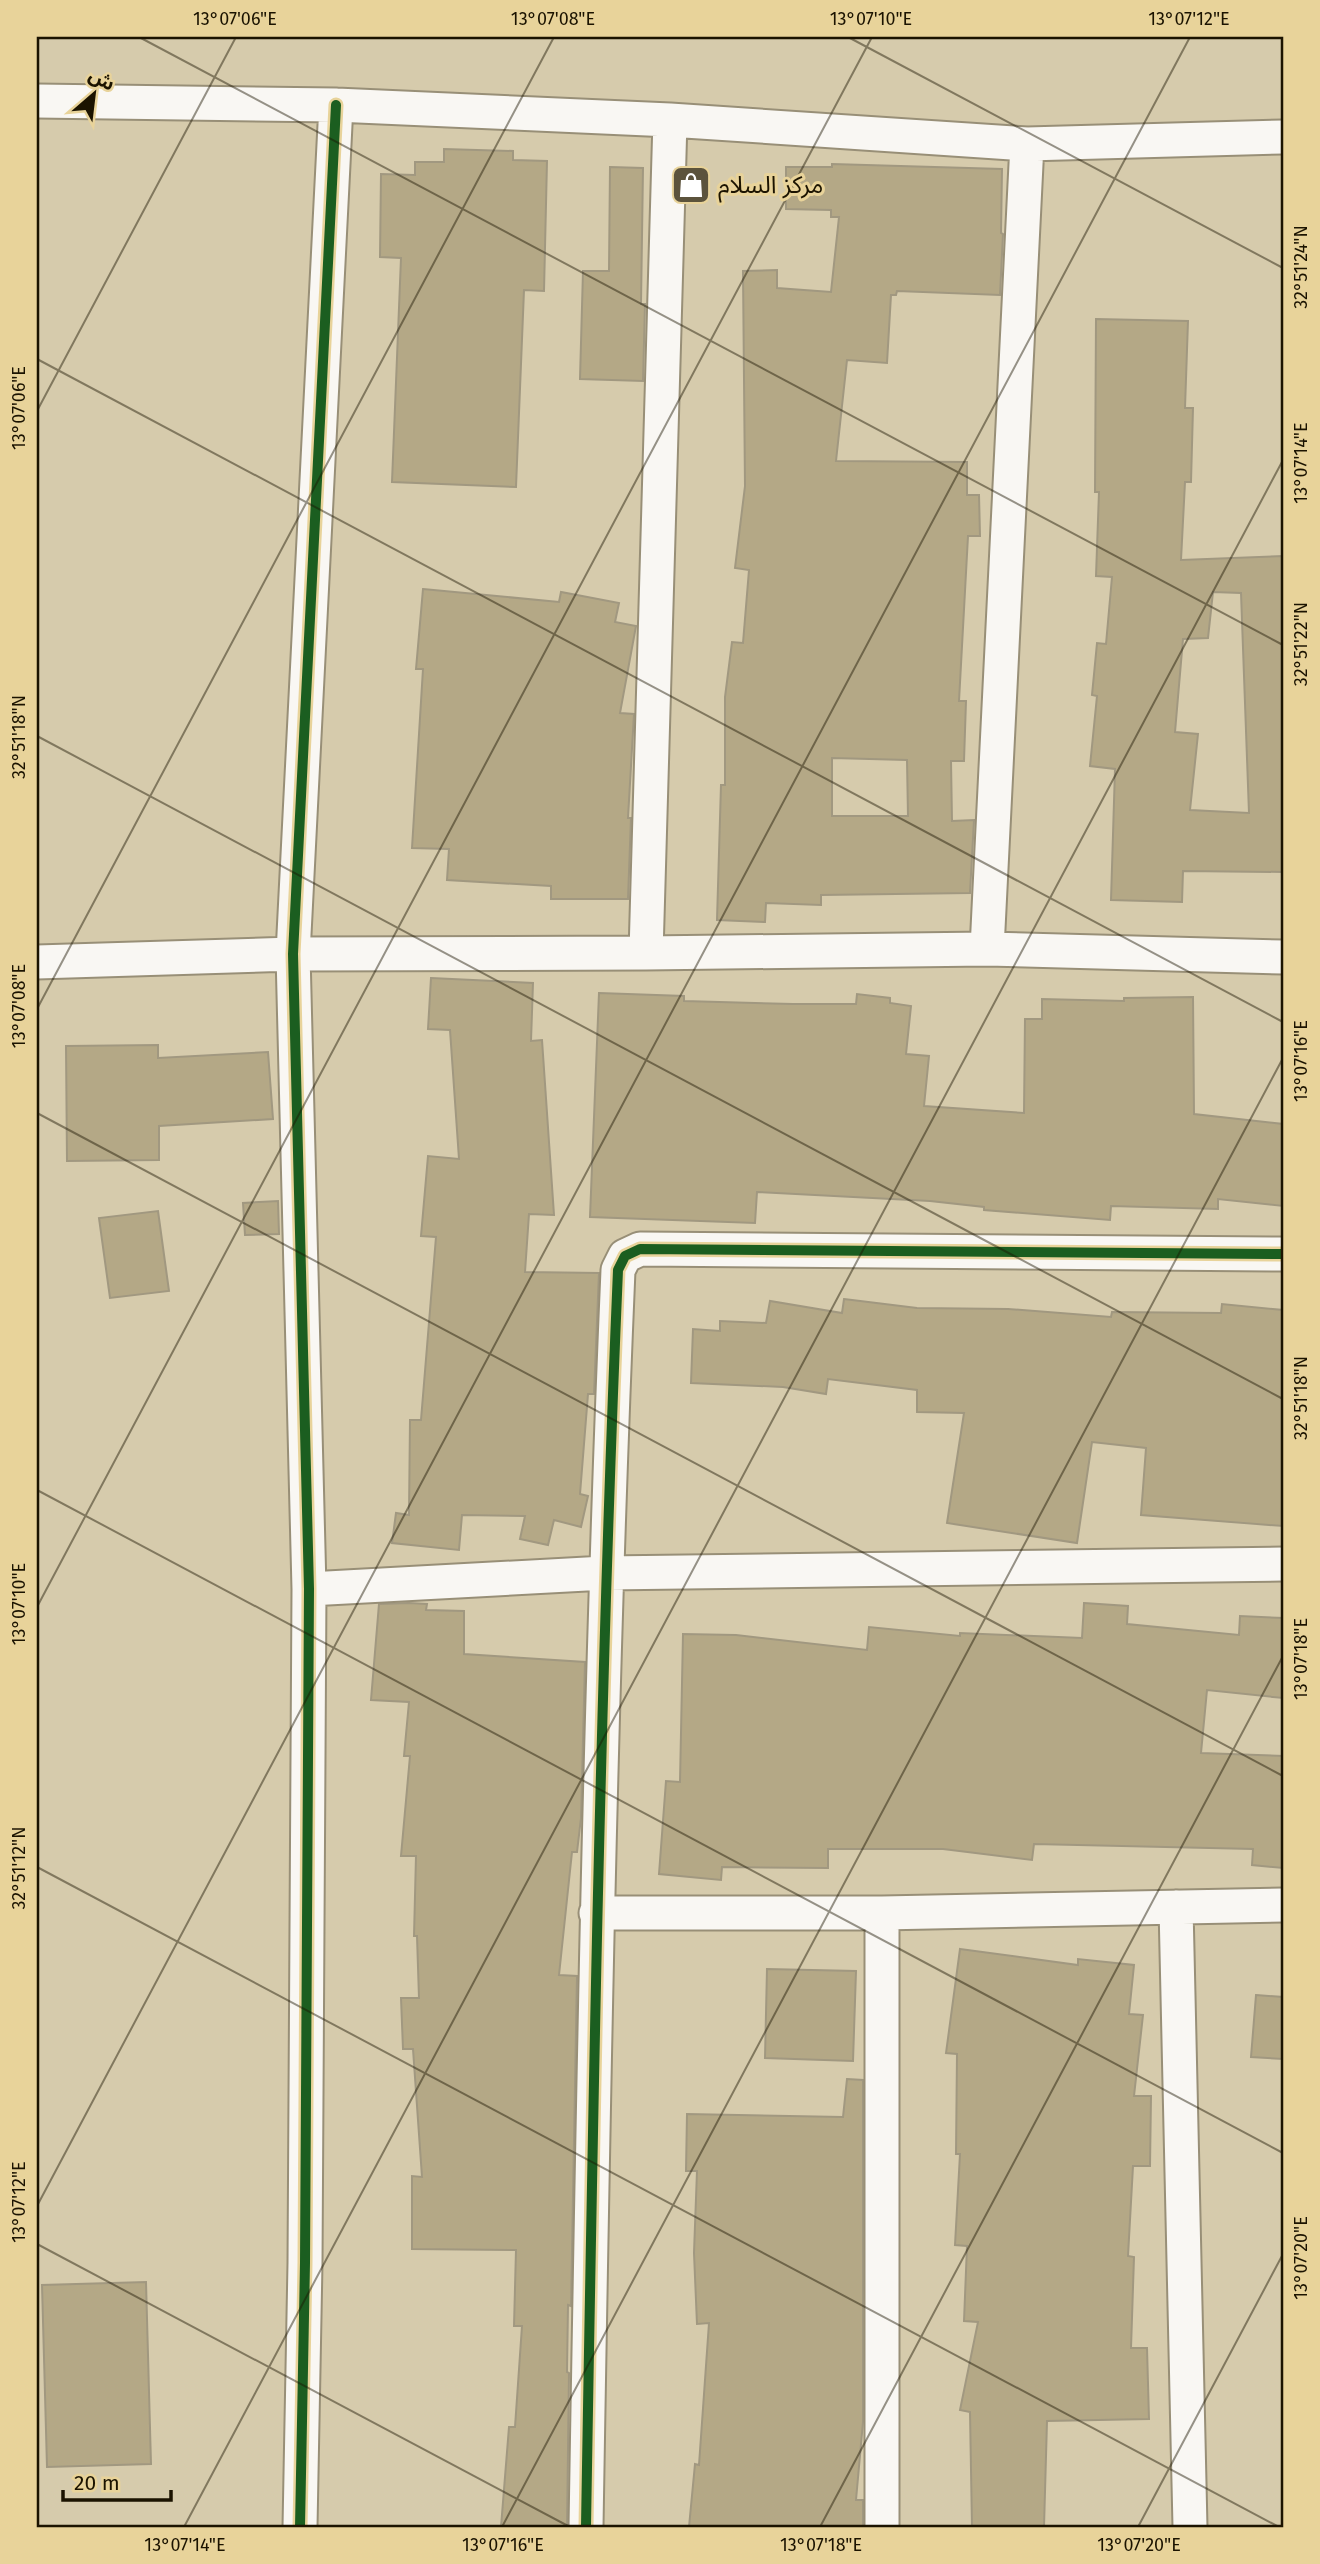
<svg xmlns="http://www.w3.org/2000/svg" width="1320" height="2564" font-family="'Fira Sans','Noto Sans Arabic',sans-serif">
  <rect width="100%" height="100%" fill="#d6cbac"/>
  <path fill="#b4a886" stroke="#a19880" stroke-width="2" fill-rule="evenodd" d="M 444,149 L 513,151 L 513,160 L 547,161 L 544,291 L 524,290 L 516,487 L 392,482 L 401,258 L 380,257 L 381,174 L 415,175 L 415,162 L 444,162 Z
    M 832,164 L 1002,169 L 1001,233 L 1003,234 L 1000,295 L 897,291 L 896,295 L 891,295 L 887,363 L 847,360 L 836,461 L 967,462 L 967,495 L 979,495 L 980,536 L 968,536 L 959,701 L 966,701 L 964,761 L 951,761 L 952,821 L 974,820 L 970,893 L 821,895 L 821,905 L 766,903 L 765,922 L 717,920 L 721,785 L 725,785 L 725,697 L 732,642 L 743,643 L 749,570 L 735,568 L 745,486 L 743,271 L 777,270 L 777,288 L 831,292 L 839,217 L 831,217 L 831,210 L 786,209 L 786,167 L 832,167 ZM 832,758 L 907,760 L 908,816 L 832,816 Z
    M 610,167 L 643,168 L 641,304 L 645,304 L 643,381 L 580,379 L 583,271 L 609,271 Z
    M 1096,319 L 1188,321 L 1185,408 L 1193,408 L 1191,482 L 1185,482 L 1181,560 L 1283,556 L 1283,872 L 1183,871 L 1182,902 L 1111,900 L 1115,769 L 1090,766 L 1097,696 L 1092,695 L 1097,643 L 1106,644 L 1112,577 L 1096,576 L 1099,492 L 1095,492 ZM 1213,592 L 1241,593 L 1249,813 L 1190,810 L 1198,734 L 1175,732 L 1183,639 L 1208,638 Z
    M 423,589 L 559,602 L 561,592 L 619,603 L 615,622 L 636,626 L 620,713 L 634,714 L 628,818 L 631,818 L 628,899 L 551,899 L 551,886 L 447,880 L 449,849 L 412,848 L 423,669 L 416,669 Z
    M 431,978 L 533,983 L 531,1041 L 542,1040 L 554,1215 L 529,1214 L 525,1272 L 599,1273 L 594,1394 L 588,1394 L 580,1494 L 588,1496 L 581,1527 L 554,1520 L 548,1545 L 520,1539 L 525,1516 L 462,1515 L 459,1550 L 392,1543 L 396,1513 L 409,1515 L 410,1420 L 421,1420 L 436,1237 L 421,1236 L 428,1156 L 459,1159 L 450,1030 L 428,1029 Z
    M 599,993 L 684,996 L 684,1001 L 793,1004 L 856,1004 L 857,994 L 890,998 L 890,1003 L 911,1006 L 906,1054 L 929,1056 L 924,1106 L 1024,1113 L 1025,1019 L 1042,1019 L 1042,999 L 1124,1001 L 1124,998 L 1193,997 L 1194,1114 L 1283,1124 L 1283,1206 L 1218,1199 L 1218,1209 L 1111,1206 L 1110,1220 L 984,1210 L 984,1207 L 930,1201 L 757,1192 L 755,1223 L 590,1217 Z
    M 158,1045 L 158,1058 L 268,1052 L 273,1119 L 159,1126 L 159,1160 L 67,1161 L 66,1046 Z
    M 278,1201 L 279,1234 L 245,1235 L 243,1203 Z
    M 158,1211 L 169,1291 L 110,1298 L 99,1218 Z
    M 844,1299 L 917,1308 L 1008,1309 L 1111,1317 L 1112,1312 L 1221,1313 L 1222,1304 L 1283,1310 L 1283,1526 L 1141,1515 L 1146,1448 L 1092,1442 L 1077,1543 L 947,1523 L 964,1413 L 917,1412 L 917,1390 L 828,1379 L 826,1394 L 783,1387 L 691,1383 L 693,1329 L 720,1331 L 720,1321 L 766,1323 L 770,1301 L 842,1313 Z
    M 409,1603 L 427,1604 L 426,1610 L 464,1611 L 464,1654 L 585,1662 L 581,1818 L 577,1852 L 572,1852 L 559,1975 L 577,1976 L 571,2306 L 568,2305 L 567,2372 L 569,2373 L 567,2527 L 501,2527 L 509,2427 L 515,2427 L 522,2326 L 514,2326 L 516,2250 L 412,2249 L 412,2176 L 422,2177 L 413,2049 L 403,2049 L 401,1998 L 419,1998 L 417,1936 L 414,1936 L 416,1856 L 401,1856 L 410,1756 L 404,1756 L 409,1702 L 371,1700 L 379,1604 Z
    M 1084,1603 L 1128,1606 L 1127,1624 L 1239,1635 L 1240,1616 L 1283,1618 L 1283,1698 L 1207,1690 L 1201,1753 L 1283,1756 L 1283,1868 L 1252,1865 L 1253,1849 L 1034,1844 L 1032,1860 L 943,1849 L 828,1849 L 828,1868 L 722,1867 L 721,1880 L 659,1874 L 666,1781 L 680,1782 L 683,1634 L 736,1635 L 867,1650 L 869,1627 L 960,1636 L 960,1633 L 1082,1638 Z
    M 960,1949 L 1078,1965 L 1078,1959 L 1134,1965 L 1129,2014 L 1143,2015 L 1134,2096 L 1151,2096 L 1150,2166 L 1133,2166 L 1128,2256 L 1134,2257 L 1131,2348 L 1147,2348 L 1149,2419 L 1047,2421 L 1044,2527 L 972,2527 L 970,2412 L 960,2410 L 978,2322 L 964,2321 L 967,2246 L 955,2245 L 960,2154 L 956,2154 L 957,2054 L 946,2053 Z
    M 767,1969 L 856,1971 L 853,2061 L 765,2058 Z
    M 1256,1995 L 1283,1997 L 1283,2059 L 1251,2057 Z
    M 847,2079 L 863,2080 L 863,2422 L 856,2500 L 863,2500 L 863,2527 L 689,2527 L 695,2464 L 699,2465 L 709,2323 L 697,2324 L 694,2253 L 697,2171 L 686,2171 L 687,2114 L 843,2117 Z
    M 146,2282 L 151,2464 L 47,2467 L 42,2285 Z"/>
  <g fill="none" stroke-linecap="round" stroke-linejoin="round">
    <g stroke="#988f77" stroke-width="37">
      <path id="street" d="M 37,101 L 336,105 L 670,120 L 1027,144 L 1283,137
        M 987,949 L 1027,144
        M 646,953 L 670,120
        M 37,962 L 293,954 L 646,953 L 987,949 L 1283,957
        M 309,1589 L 605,1573 L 1283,1564
        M 1176,1907 L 1190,2527
        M 596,1913 L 882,1913 L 1283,1905
        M 882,1913 L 882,2527
        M 300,2527 L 305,2263 L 309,1589 L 293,954 L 336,105
        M 586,2527 C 593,2108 600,1689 618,1270 L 625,1256 L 640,1249 L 1283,1254"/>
    </g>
    <use href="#street" stroke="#f9f7f3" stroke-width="33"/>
    <g stroke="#e8d39a" stroke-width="15">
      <path id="cycleway" d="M 300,2527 L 305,2263 L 309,1589 L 293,954 L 336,105
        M 586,2527 C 593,2108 600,1689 618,1270 L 625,1256 L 640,1249 L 1283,1254"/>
    </g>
    <use href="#cycleway" stroke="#1b5e20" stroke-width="10"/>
  </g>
  <path fill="none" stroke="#1b1300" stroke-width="2" stroke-opacity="0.45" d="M 139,37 L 1283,645M 848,37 L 1283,268M 37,359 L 1283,1022M 37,411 L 236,37M 37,736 L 1283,1399M 37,1009 L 554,37M 37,1113 L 1283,1776M 37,1490 L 1283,2153M 37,1607 L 872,37M 37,1867 L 1279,2527M 37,2206 L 1190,37M 37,2244 L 570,2527M 184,2527 L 1283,460M 502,2527 L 1283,1058M 820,2527 L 1283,1656M 1138,2527 L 1283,2254"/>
  <defs>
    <g id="shop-square" transform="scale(2.0125)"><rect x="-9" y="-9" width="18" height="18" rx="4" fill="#5c533c" stroke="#e8d39a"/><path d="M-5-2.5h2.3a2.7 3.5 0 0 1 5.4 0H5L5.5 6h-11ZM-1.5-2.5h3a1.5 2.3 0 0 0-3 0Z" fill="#fff"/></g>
  </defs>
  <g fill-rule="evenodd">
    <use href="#shop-square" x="691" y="185"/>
  </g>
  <g text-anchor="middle" stroke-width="6" stroke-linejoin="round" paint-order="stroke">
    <g font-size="24" fill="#1b1300" stroke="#e8d39a" text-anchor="start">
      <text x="718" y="193">مركز السلام</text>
    </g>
  </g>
  <rect width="1320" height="2564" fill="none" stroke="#e8d39a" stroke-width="77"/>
  <g transform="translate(94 94) rotate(28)" stroke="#e8d39a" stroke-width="5" paint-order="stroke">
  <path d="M0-5L12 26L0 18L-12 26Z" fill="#1b1300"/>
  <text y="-10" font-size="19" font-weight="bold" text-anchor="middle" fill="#1b1300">ش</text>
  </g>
  <path d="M63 2490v10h108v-10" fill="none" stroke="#1b1300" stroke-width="3.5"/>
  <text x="74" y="2490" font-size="21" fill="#1b1300" stroke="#e8d39a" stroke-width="5" paint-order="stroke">20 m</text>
  <rect x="38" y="38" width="1244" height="2488" fill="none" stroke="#1b1300" stroke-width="2.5"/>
  <g font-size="18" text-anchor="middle" fill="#1b1300">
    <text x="235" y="25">13°07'06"E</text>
    <text x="553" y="25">13°07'08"E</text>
    <text x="871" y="25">13°07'10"E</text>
    <text x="1189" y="25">13°07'12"E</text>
    <text transform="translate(1301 267) rotate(-90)" y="6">32°51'24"N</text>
    <text transform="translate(19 408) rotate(-90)" y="6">13°07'06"E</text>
    <text transform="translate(1301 463) rotate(-90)" y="6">13°07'14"E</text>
    <text transform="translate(1301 644) rotate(-90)" y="6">32°51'22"N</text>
    <text transform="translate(19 737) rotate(-90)" y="6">32°51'18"N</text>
    <text transform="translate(19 1006) rotate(-90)" y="6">13°07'08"E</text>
    <text transform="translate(1301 1061) rotate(-90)" y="6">13°07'16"E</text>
    <text transform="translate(1301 1398) rotate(-90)" y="6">32°51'18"N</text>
    <text transform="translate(19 1604) rotate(-90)" y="6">13°07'10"E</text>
    <text transform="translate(1301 1659) rotate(-90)" y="6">13°07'18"E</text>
    <text transform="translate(19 1868) rotate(-90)" y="6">32°51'12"N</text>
    <text transform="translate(19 2202) rotate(-90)" y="6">13°07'12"E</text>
    <text transform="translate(1301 2258) rotate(-90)" y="6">13°07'20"E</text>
    <text x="185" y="2551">13°07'14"E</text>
    <text x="503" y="2551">13°07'16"E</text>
    <text x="821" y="2551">13°07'18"E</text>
    <text x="1139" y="2551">13°07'20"E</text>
  </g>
</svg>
